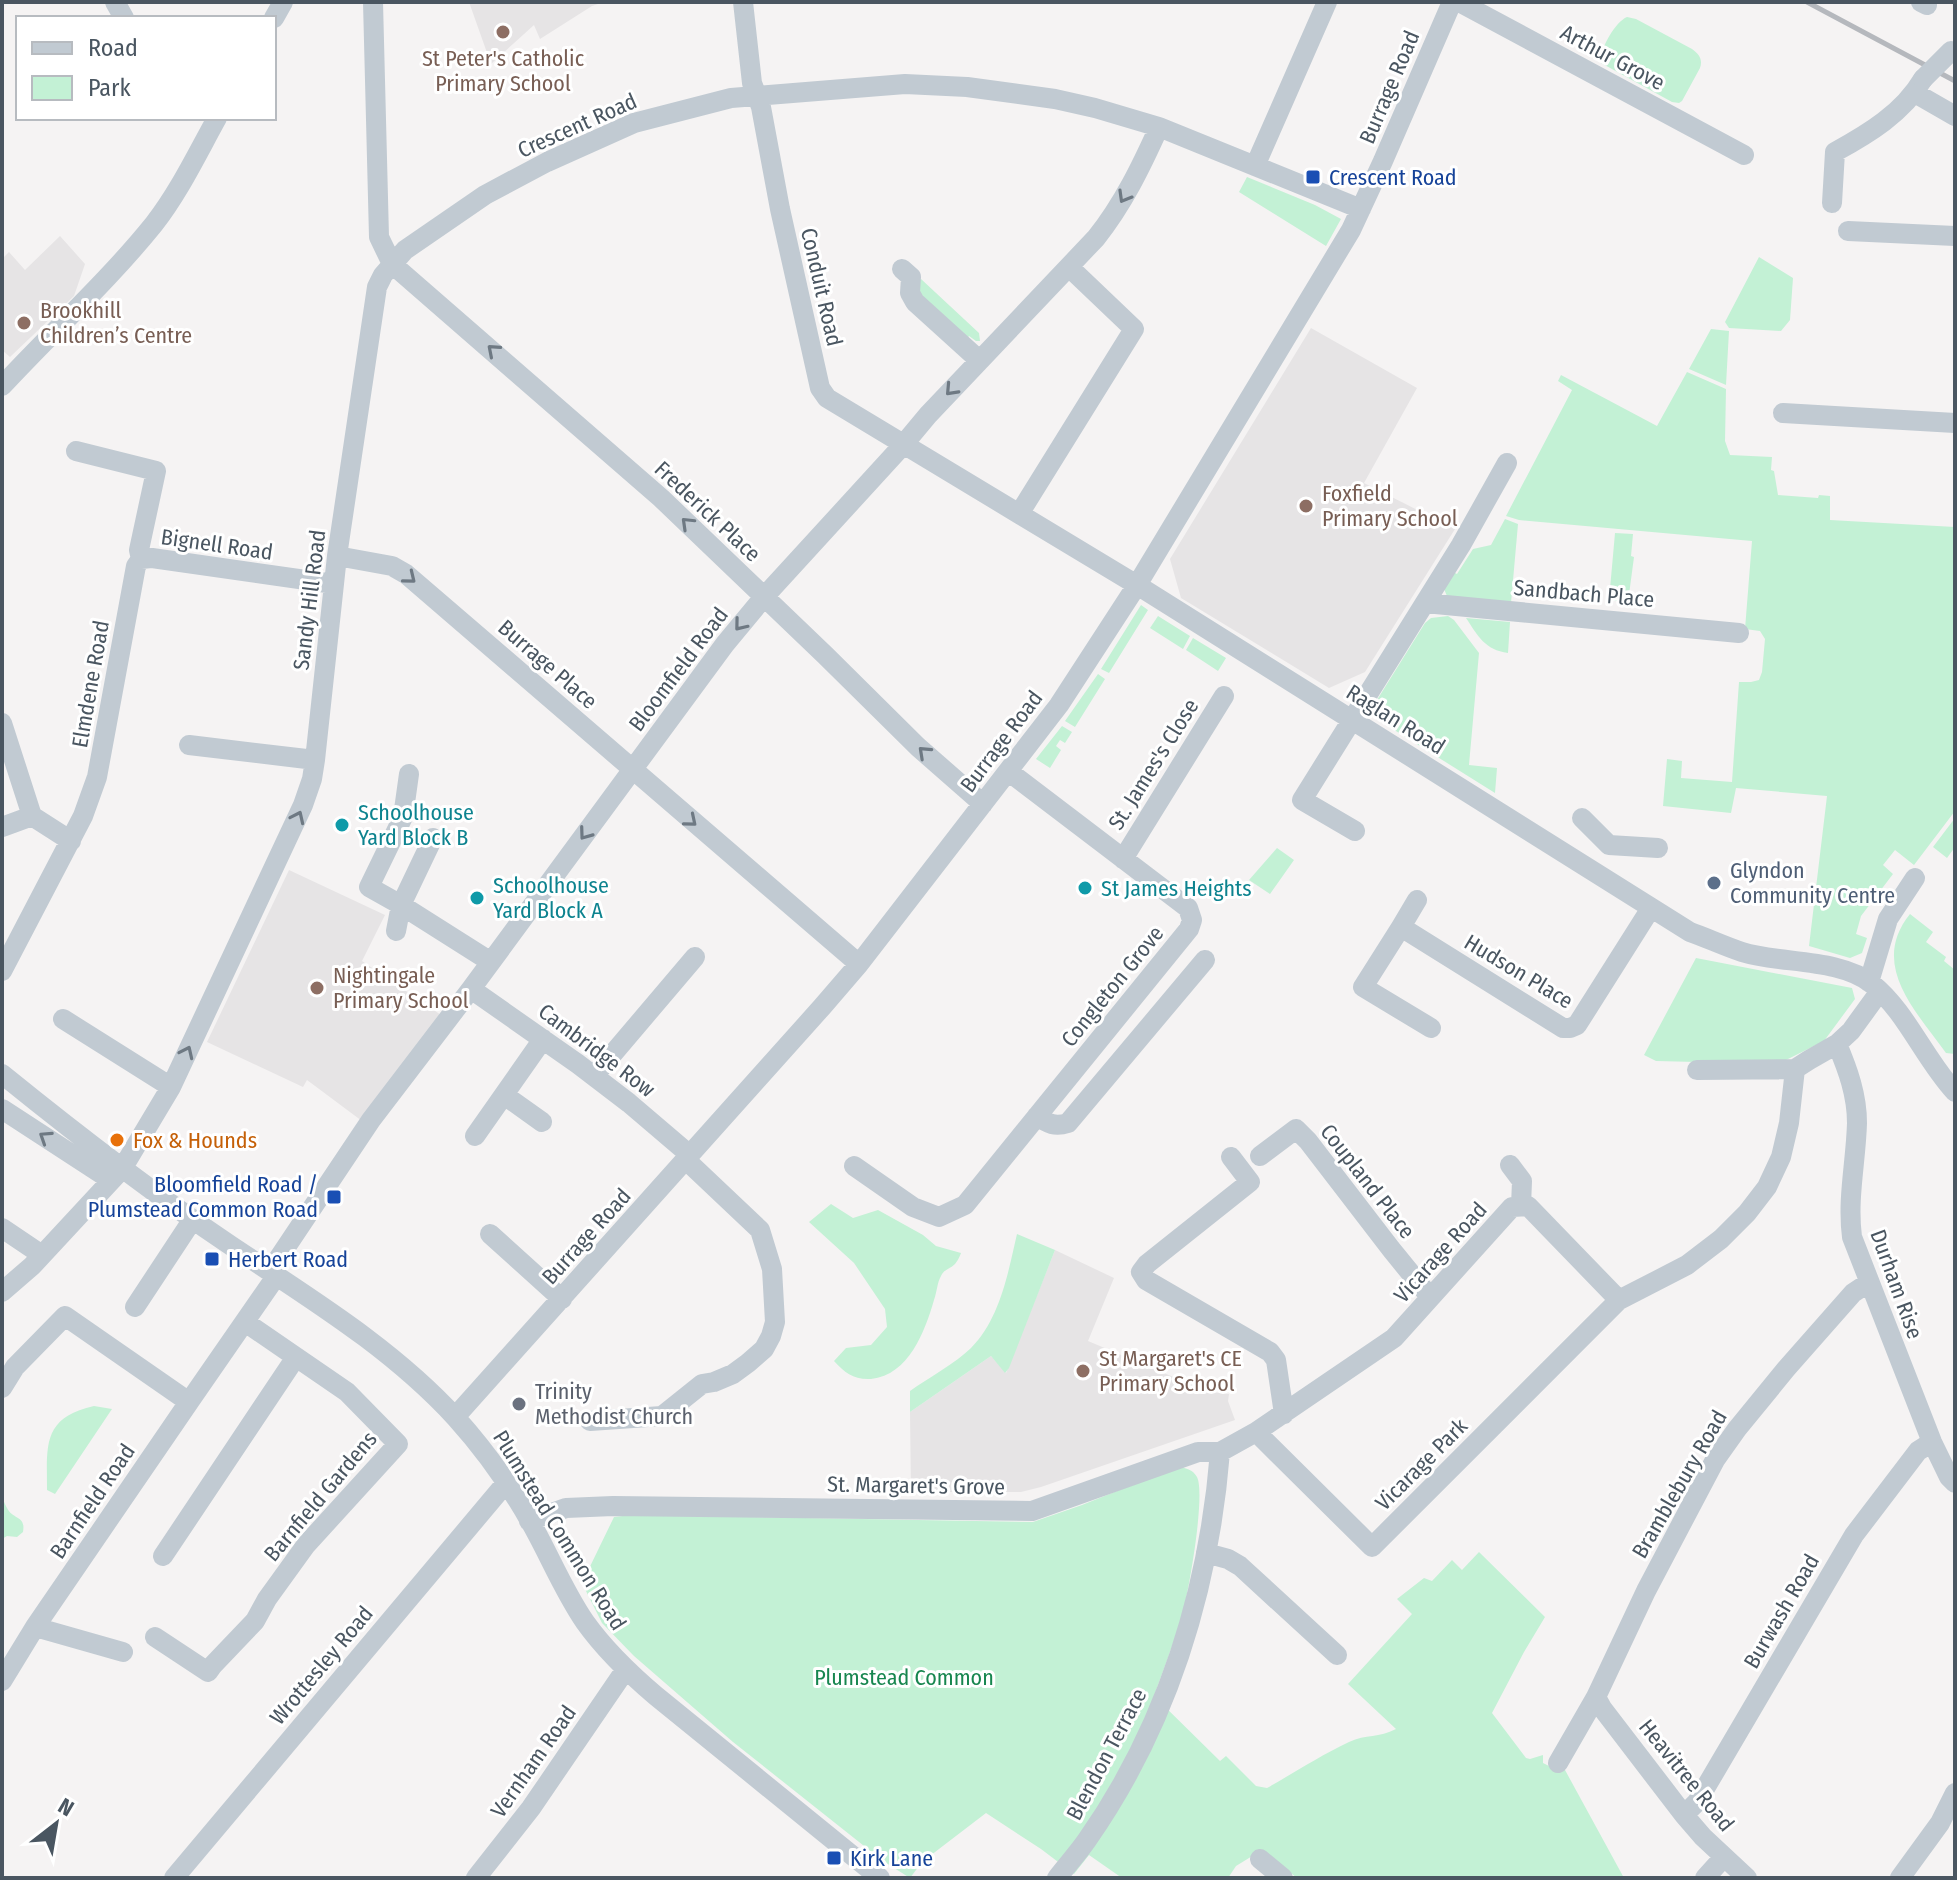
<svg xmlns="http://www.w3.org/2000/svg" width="1957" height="1880" font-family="'Fira Sans Condensed',sans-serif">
  <rect width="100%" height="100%" fill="#f5f3f3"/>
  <path fill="#e6e4e5" d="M 469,2 L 604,2 L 592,6 L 540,39 L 534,25 L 491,64 Z
    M 60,236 L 85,264 L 74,296 L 10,357 L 2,350 L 2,259 L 9,252 L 25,270 Z
    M 1311,328 L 1417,388 L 1364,483 L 1455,529 L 1365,672 L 1329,688 L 1181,598 L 1170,559 Z
    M 289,870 L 385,915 L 362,961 L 441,1015 L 362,1121 L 307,1080 L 303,1087 L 207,1042 Z
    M 1055,1250 L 1114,1278 L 1088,1341 L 1209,1392 L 1229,1394 L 1228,1401 L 1235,1420 L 1041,1487 L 1021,1492 L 911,1492 L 910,1412 L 991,1356 L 1006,1373 Z"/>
  <path fill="#c3f1d5" d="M 1627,17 L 1636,19 L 1692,49 C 1699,54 1703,59 1700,68 L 1682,101 L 1679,103 L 1672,102 L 1601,63 C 1599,50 1615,22 1627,17 Z
    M 1247,177 L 1315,205 L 1341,219 L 1326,246 L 1239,192 Z
    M 1759,257 L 1793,278 L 1790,320 L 1781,331 L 1729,328 L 1725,322 Z
    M 921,279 L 979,333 L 980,341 L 976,341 L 969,336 L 967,339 L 921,298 L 918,283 Z
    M 1711,329 L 1729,331 L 1726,385 L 1689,369 Z
    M 1687,372 L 1726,389 L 1725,441 L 1730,455 L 1772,457 L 1771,470 L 1774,471 L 1778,495 L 1818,498 L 1819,495 L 1830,496 L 1830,520 L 1955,527 L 1955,811 L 1914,865 L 1895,850 L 1883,865 L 1893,874 L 1861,916 L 1856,934 L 1867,938 L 1862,953 L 1850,958 L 1809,946 L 1827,796 L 1736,788 L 1731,813 L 1663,806 L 1667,759 L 1682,761 L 1681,778 L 1732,782 L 1739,682 L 1751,682 L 1759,680 L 1762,672 L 1765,639 L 1760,631 L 1745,629 L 1752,541 L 1519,520 L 1506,516 L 1572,390 L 1558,381 L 1561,375 L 1657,426 Z
    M 1505,519 L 1518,524 L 1511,603 L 1447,596 L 1444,589 L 1453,572 L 1457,574 L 1473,549 L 1491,545 Z
    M 1615,533 L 1633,534 L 1631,556 L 1634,557 L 1628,602 L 1609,600 Z
    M 1141,605 L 1148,610 L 1109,673 L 1101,669 Z
    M 1158,616 L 1190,636 L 1183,649 L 1150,628 Z
    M 1448,616 L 1454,620 L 1479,653 L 1469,765 L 1497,768 L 1495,793 L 1372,716 L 1372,708 L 1425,623 L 1431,618 Z
    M 1466,618 L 1510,622 L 1508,653 C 1485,650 1478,636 1466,618 Z
    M 1193,638 L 1226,658 L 1218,671 L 1186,650 Z
    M 1098,674 L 1105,679 L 1075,727 L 1065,721 Z
    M 1062,726 L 1072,732 L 1065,743 L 1060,740 L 1056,746 L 1061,750 L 1050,768 L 1036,759 Z
    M 1955,818 L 1955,847 L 1947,858 L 1933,847 Z
    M 1277,848 L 1294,860 L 1270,894 L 1249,880 Z
    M 1910,914 L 1933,932 L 1926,942 L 1946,957 L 1944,961 L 1955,970 L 1955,1054 L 1946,1053 C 1916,1011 1869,965 1910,914 Z
    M 1696,958 L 1852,988 L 1855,999 L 1824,1041 L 1778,1064 L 1656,1061 L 1644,1055 Z
    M 831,1204 L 853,1218 L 878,1210 L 923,1235 L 936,1246 L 961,1253 C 960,1256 957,1262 955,1264 C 950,1269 944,1269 941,1276 C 937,1283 937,1292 934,1300 C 925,1331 909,1375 871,1379 C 854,1380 845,1373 834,1361 L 846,1348 L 871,1345 L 887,1327 L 885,1309 L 854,1263 L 809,1222 Z
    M 1017,1234 L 1055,1250 L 1009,1368 L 1005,1373 L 991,1356 L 910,1412 L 910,1391 C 928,1378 956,1363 971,1348 C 1000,1319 1008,1273 1017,1234 Z
    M 94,1406 L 112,1409 L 55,1494 L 47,1490 C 47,1445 42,1418 94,1406 Z
    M 1181,1467 C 1188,1469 1193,1470 1197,1477 C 1206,1494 1188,1598 1181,1619 C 1173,1645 1163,1671 1154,1696 L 1220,1761 L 1226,1756 L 1256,1786 L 1267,1788 C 1294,1773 1321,1755 1349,1742 C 1366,1734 1379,1738 1396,1729 L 1348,1684 L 1412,1614 L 1397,1599 L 1424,1578 L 1432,1581 L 1452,1560 L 1462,1570 L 1479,1552 L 1545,1617 L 1524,1652 L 1492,1713 L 1526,1758 L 1530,1759 L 1543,1755 L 1543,1763 L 1555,1769 L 1565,1770 L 1624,1878 L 1297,1878 L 1262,1850 L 1236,1866 L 1228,1878 L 1122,1878 L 1089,1855 L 1074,1874 L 1041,1849 L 986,1813 L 922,1862 L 910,1878 L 883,1861 L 733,1742 L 634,1656 L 602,1623 L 582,1583 L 614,1517 L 631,1515 L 1033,1522 L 1082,1505 L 1167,1471 Z
    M 2,1497 C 4,1501 5,1505 7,1508 C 13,1520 26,1515 23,1532 L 17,1537 L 7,1536 L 2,1539 Z"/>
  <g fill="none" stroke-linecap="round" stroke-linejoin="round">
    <path stroke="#c1cad2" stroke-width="20" d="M 115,2 L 124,18
      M 373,2 L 379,237 L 392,264 L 661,498 L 825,655 L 918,747 L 983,804
      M 743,2 L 752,83 L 761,107 L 780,209 L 820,388 L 827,398 L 1137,585 L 1690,932 C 1707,938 1724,946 1742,952 C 1780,964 1840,958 1872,984 C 1906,1011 1925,1060 1955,1092
      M 1459,2 L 1744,155
      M 1921,2 L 1927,5
      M 274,18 L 283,2
      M 1915,93 L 1955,116
      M 1255,166 L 1327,2
      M 1832,203 L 1835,152 C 1868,134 1903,113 1923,79
      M 1848,231 L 1955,236
      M 902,269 L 911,277 L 910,293 L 915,302 L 979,360
      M 2,386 C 52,332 108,281 154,224 C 179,192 197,154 217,118
      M 1783,413 L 1955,423
      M 1019,514 L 1134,329 L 1069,267
      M 337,556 L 392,566 L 406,574 L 859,964
      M 141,559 L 152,558 L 334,584
      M 1425,603 L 1739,633
      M 2,723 L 32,816 L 71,841
      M 189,745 L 315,760
      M 409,774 L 403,817 L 369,887 L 401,905 L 433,838
      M 1582,818 L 1609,845
      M 2,827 L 32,816
      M 1355,831 L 1302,800 L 1461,545 L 1507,463
      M 1609,845 L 1658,848
      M 1123,859 L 1224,696
      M 1401,927 L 1417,900
      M 396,931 L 401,905 L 491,962
      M 2,971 L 83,816 L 97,777 L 136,566 L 141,559 L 139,550 L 156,471 L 76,451
      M 1869,982 L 1888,919 L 1915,878
      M 471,989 L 578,1064 L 629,1103 L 690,1155
      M 63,1019 L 171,1087
      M 1431,1028 L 1363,987 L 1401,927 L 1563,1028 L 1570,1028 L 1577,1025 L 1651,908
      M 1837,1044 C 1848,1070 1857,1095 1857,1123 C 1856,1161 1847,1199 1852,1237 L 1932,1442 L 1949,1477 L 1955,1483
      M 1697,1070 L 1795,1069 L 1809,1060 L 1837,1044 L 1851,1031 L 1880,991
      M 2,1074 C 76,1134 151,1192 230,1245 C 309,1298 391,1347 456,1418 C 484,1449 509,1484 530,1521 C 549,1554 563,1590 585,1622 C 605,1650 630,1674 656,1696 L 880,1878
      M 594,1076 L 695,957
      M 504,1095 L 542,1122
      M 2,1109 L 111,1180
      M 1037,1116 C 1048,1124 1055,1127 1068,1123 L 1205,960
      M 475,1136 L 543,1039
      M 1260,1156 L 1296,1129 L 1308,1141 L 1391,1249 L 1430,1297
      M 1231,1157 L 1250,1182 L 1147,1264 L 1141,1272 L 1146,1280 L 1270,1352 L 1276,1360 L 1284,1414
      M 1510,1165 L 1522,1181 L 1521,1206
      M 854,1166 L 913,1207 L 939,1217 L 965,1205 L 1189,929 L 1192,920 L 1188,908 L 1008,771
      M 2,1228 L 42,1255
      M 490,1234 L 562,1299
      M 270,1271 L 371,1120 L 471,989 L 725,644 L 764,597 L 903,445 L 928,415 L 1096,238 C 1123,204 1141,167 1159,127
      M 2,1292 L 32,1266 L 122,1169 L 171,1087 L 303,805 L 312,779 L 315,760 L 337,556 L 377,287 L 383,275 L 405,250 L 485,195 L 547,162 L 634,123 L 731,98 L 905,84 L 967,87 L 1055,99 L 1095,108 L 1159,127 L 1361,209
      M 135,1307 L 193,1219
      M 2,1388 L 15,1367 L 65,1316 L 189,1402 L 277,1275
      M 455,1417 L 822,1007 L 859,964 L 1059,705 L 1137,585 L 1351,230 L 1383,161 L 1452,2
      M 590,1421 L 662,1416 L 702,1384 L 714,1382 L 733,1374 L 748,1363 L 764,1349 L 771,1336 L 775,1322 L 772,1269 L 760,1230 L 686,1160
      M 1256,1432 L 1372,1547 L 1619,1300 L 1687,1265 L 1721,1239 L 1747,1213 L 1767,1187 L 1781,1157 L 1789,1123 L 1795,1069
      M 529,1521 L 566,1508 L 613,1506 L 1032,1511 L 1198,1452 L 1220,1452 L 1256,1432 L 1394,1338 L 1512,1207 L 1528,1206 L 1619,1300
      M 1206,1553 L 1228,1559 L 1240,1566 L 1337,1655
      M 163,1556 L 296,1357 L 245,1322
      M 35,1627 L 123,1652
      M 155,1637 L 208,1672 L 213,1665 L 255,1621 L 267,1599 L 306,1545 L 398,1444 L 347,1392 L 296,1357
      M 2,1681 L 35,1627 L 189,1402
      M 1596,1697 L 1602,1708 L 1684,1815 L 1703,1837 L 1747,1878
      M 1558,1763 L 1596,1697 L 1646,1591 L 1715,1460 L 1737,1429 L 1786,1369 L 1853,1293 L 1868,1283
      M 1684,1815 L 1697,1802 L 1854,1535 L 1918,1451 L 1932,1442
      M 1260,1859 L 1283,1878
      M 174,1878 L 506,1483
      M 476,1878 L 531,1808 L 626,1669
      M 1057,1878 C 1067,1865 1078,1853 1087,1840 C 1167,1726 1209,1590 1220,1452
      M 1705,1878 L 1724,1857
      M 1900,1878 L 1940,1823 L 1955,1793"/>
    <path stroke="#b5b8bd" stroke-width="5" d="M 1807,2 L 1955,81"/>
    <path stroke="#c1cad2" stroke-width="20" d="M 1923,79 L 1951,51"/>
  </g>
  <defs><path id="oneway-chevron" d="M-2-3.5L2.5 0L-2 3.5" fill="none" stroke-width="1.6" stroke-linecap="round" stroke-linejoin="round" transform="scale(2)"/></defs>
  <g stroke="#6e7983">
    <use href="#oneway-chevron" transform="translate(1124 197) rotate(120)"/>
    <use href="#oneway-chevron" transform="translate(493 350) rotate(-139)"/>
    <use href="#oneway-chevron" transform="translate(951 390) rotate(133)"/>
    <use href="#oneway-chevron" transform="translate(687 523) rotate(-136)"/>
    <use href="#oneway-chevron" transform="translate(410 578) rotate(39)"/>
    <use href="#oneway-chevron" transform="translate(740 625) rotate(129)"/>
    <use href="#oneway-chevron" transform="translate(924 752) rotate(-137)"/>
    <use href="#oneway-chevron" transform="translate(298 817) rotate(-65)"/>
    <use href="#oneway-chevron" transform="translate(691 821) rotate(40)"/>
    <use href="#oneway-chevron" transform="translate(585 834) rotate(126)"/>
    <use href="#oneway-chevron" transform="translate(187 1052) rotate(-65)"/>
    <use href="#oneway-chevron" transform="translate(45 1137) rotate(-147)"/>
  </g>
  <g fill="#8d6e63" stroke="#fff" stroke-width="3">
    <circle cx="503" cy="32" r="8"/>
    <circle cx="24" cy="323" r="8"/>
    <circle cx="1306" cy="506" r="8"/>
    <circle cx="317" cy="988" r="8"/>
    <circle cx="1083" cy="1371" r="8"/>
  </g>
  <g fill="#1a4fb4" stroke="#fff" stroke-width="3">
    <rect x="1305" y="169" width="16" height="16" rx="4"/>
    <rect x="326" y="1189" width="16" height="16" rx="4"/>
    <rect x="204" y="1251" width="16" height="16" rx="4"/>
    <rect x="826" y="1850" width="16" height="16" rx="4"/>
  </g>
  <g fill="#0f9aa8" stroke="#fff" stroke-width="3">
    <circle cx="342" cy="825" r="8"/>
    <circle cx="1085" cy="888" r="8"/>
    <circle cx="477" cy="898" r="8"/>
  </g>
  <circle fill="#5c6f8a" stroke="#fff" stroke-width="3" cx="1714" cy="883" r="8"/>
  <circle fill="#e8710a" stroke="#fff" stroke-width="3" cx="117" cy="1140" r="8"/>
  <circle fill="#6b7280" stroke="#fff" stroke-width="3" cx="519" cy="1404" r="8"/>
  <g text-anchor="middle" stroke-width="6" stroke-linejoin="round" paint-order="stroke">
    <g font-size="22" fill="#4a5661" stroke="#fff">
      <text transform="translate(1613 57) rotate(28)" y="8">Arthur Grove</text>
      <text transform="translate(1389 87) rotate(-67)" y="8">Burrage Road</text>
      <text transform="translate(577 125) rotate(-24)" y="8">Crescent Road</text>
      <text transform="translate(822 287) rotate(77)" y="8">Conduit Road</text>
      <text transform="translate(708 511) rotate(43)" y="8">Frederick Place</text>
      <text transform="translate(217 544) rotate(8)" y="8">Bignell Road</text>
      <text transform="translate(1584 593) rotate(5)" y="8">Sandbach Place</text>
      <text transform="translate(309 600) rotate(-83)" y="8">Sandy Hill Road</text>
      <text transform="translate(548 664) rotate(41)" y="8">Burrage Place</text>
      <text transform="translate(678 669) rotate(-53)" y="8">Bloomfield Road</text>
      <text transform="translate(90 684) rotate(-80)" y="8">Elmdene Road</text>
      <text transform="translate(1396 719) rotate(32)" y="8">Raglan Road</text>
      <text transform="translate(1001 741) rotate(-53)" y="8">Burrage Road</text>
      <text transform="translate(1153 764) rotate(-58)" y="8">St. James's Close</text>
      <text transform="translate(1519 971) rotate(31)" y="8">Hudson Place</text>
      <text transform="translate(1112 986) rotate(-51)" y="8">Congleton Grove</text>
      <text transform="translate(597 1050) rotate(37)" y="8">Cambridge Row</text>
      <text transform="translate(1368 1181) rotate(52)" y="8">Coupland Place</text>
      <text transform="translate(586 1236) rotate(-48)" y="8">Burrage Road</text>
      <text transform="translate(1440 1252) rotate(-48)" y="8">Vicarage Road</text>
      <text transform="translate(1897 1284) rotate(70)" y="8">Durham Rise</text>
      <text transform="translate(1421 1464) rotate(-45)" y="8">Vicarage Park</text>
      <text transform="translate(1679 1484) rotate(-60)" y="8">Bramblebury Road</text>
      <text transform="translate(916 1485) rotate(1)" y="8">St. Margaret's Grove</text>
      <text transform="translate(320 1496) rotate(-50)" y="8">Barnfield Gardens</text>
      <text transform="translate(92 1501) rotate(-56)" y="8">Barnfield Road</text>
      <text transform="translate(560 1530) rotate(58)" y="8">Plumstead Common Road</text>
      <text transform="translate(1781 1611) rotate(-60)" y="8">Burwash Road</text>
      <text transform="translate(321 1665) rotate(-50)" y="8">Wrottesley Road</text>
      <text transform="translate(1106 1754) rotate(-62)" y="8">Blendon Terrace</text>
      <text transform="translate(533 1761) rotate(-55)" y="8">Vernham Road</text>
      <text transform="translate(1687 1775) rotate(51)" y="8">Heavitree Road</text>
    </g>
    <g font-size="22" fill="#785e54" stroke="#fff" text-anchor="start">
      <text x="503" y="66" text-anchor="middle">St Peter's Catholic<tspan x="503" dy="25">Primary School</tspan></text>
      <text x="40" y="318">Brookhill<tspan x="40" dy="25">Children’s Centre</tspan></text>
      <text x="1322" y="501">Foxfield<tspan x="1322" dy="25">Primary School</tspan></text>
      <text x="333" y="983">Nightingale<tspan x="333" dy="25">Primary School</tspan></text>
      <text x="1099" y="1366">St Margaret's CE<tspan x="1099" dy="25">Primary School</tspan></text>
    </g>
    <g font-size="22" fill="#164399" stroke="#fff" text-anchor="start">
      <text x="1329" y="185">Crescent Road</text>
      <text x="318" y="1192" text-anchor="end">Bloomfield Road /<tspan x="318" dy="25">Plumstead Common Road</tspan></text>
      <text x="228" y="1267">Herbert Road</text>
      <text x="850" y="1866">Kirk Lane</text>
    </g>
    <g font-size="22" fill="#0d838f" stroke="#fff" text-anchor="start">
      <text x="358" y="820">Schoolhouse<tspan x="358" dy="25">Yard Block B</tspan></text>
      <text x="493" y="893">Schoolhouse<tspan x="493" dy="25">Yard Block A</tspan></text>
      <text x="1101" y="896">St James Heights</text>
    </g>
    <g font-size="22" fill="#4e5e75" stroke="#fff" text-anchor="start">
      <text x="1730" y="878">Glyndon<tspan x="1730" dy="25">Community Centre</tspan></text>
    </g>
    <g font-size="22" fill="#c56008" stroke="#fff" text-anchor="start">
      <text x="133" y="1148">Fox &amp; Hounds</text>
    </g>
    <g font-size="22" fill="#5b616d" stroke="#fff" text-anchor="start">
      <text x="535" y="1399">Trinity<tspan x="535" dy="25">Methodist Church</tspan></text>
    </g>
    <g font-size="22" fill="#17864f" stroke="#fff">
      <text x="904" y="1685">Plumstead Common</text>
    </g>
  </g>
  <rect width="1957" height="1880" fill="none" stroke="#4a5661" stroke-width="8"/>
  <rect x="16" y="16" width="260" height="104" fill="#ffffff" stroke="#b7bbc0" stroke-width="2"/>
  <rect x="32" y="42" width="40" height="12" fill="#c1cad2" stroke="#b7bbc0" stroke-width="2"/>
  <text x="88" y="56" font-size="24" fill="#4a5661">Road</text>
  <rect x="32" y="76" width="40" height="24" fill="#c3f1d5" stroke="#b7bbc0" stroke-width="2"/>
  <text x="88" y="96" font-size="24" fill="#4a5661">Park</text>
  <g transform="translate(56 1824) rotate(31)" stroke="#ffffff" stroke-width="6" paint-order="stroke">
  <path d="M0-6L14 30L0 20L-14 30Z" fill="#4a5661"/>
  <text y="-12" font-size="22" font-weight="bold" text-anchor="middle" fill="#4a5661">N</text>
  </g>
</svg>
